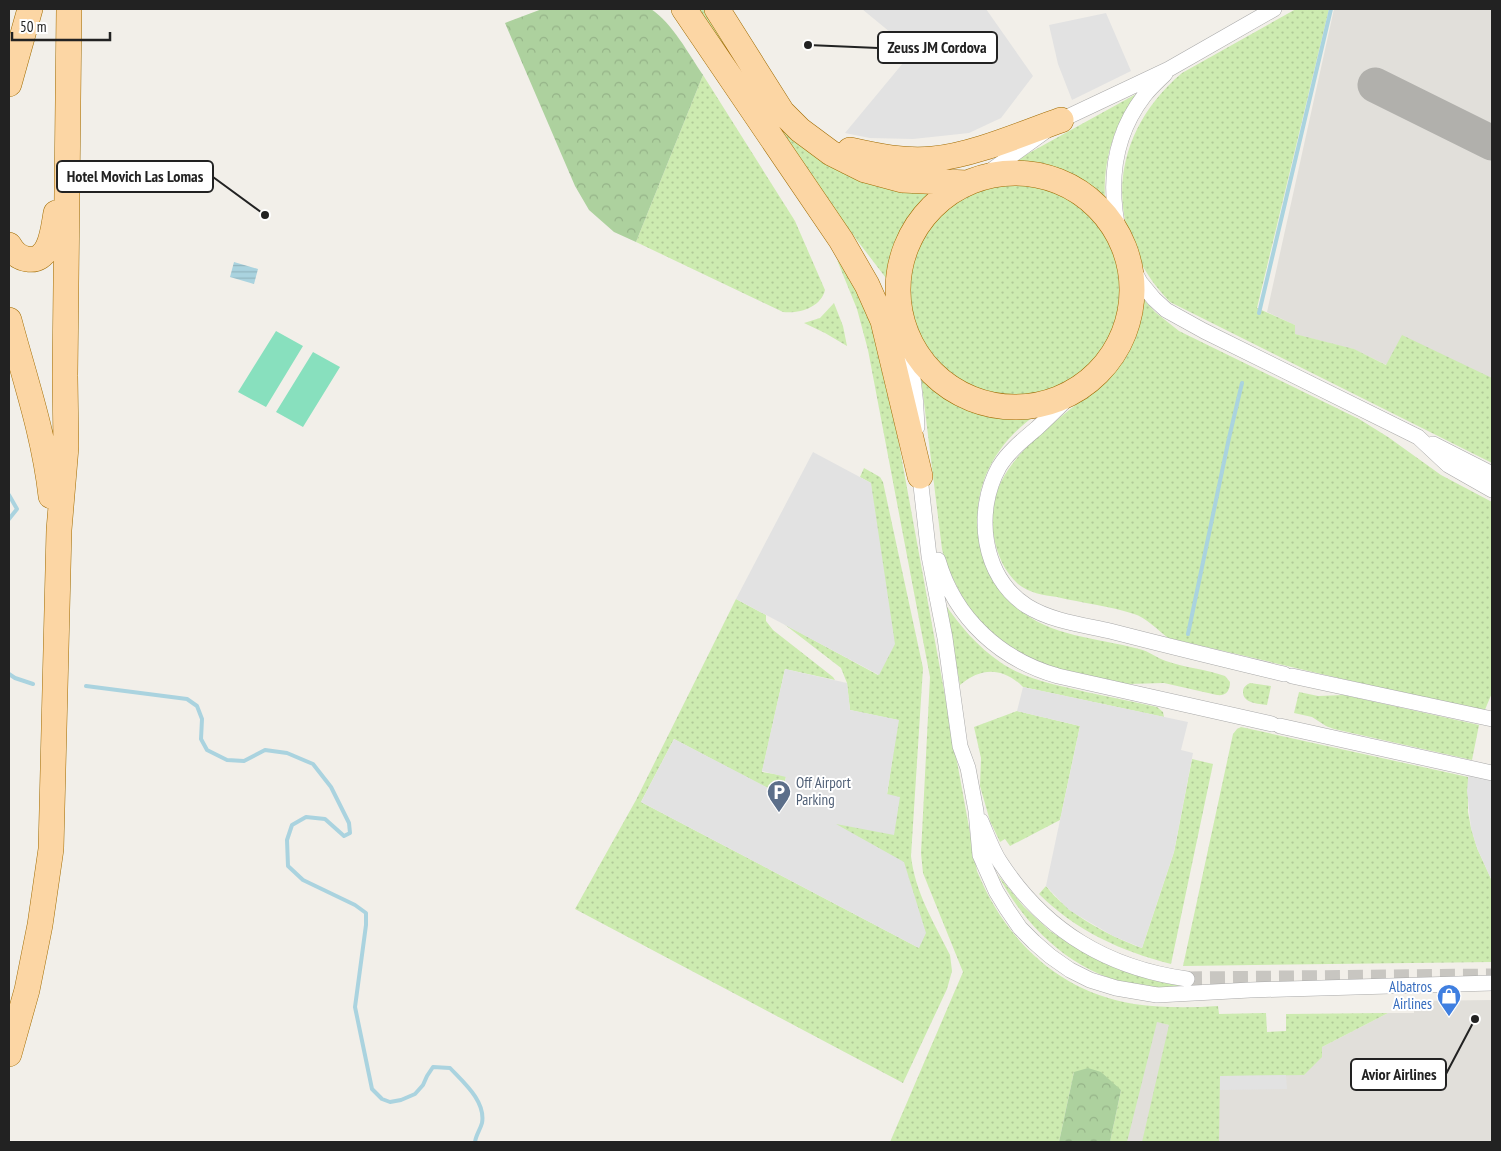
<svg xmlns="http://www.w3.org/2000/svg" width="1501" height="1151" font-family="'PT Sans Narrow',sans-serif">
  <defs>
    <pattern id="grass-dots" width="8" height="8" patternUnits="userSpaceOnUse" patternTransform="scale(1.25)"><rect width="8" height="8" fill="#cdebb0"/><path d="M2 2h.1M6 6h.1" fill="none" stroke="#b0c997" stroke-width="1.8" stroke-linecap="round"/></pattern>
    <pattern id="forest-crowns" width="20" height="18" patternUnits="userSpaceOnUse" patternTransform="scale(1.25)"><rect width="20" height="18" fill="#add19e"/><path d="M2 6a3 3 0 1 1 6 0M12 15a3 3 0 1 1 6 0" fill="none" stroke="#95b388"/></pattern>
    <pattern id="water-rules" width="6" height="5" patternUnits="userSpaceOnUse" patternTransform="scale(1.25)"><rect width="6" height="5" fill="#aad3df"/><path d="M0 2.5h6" fill="none" stroke="#92b5bf"/></pattern>
  </defs>
  <rect width="100%" height="100%" fill="#f2efe9"/>
  <path fill="#e1dfda" d="M 1334,9 L 1492,9 L 1492,415 L 1353,349 L 1294,334 L 1295,325 L 1267,312 Z
    M 1492,1000 L 1492,1142 L 1110,1142 L 1153,1022 L 1160,1022 L 1171,1026 L 1322,1047 L 1388,1013 L 1414,1013 L 1414,1001 Z"/>
  <path fill="url(#grass-dots)" d="M 696,9 L 708,9 L 782,123 L 946,187 C 913,211 894,242 889,282 L 772,129 Z
    M 1296,9 L 1329,9 L 1257,308 L 1295,325 L 1295,334 L 1354,349 L 1386,365 L 1402,335 L 1492,378 L 1492,463 L 1170,302 C 1102,232 1107,136 1182,73 Z
    M 703,75 L 795,221 L 825,290 C 821,307 800,314 783,312 L 636,242 Z
    M 1138,93 C 1113,126 1103,160 1105,201 C 1076,177 1046,166 1009,164 Z
    M907 291a108 108 0 1 1 216 0a108 108 0 1 1-216 0Z
    M 837,260 L 855,283 L 868,308 L 884,362 L 977,871 C 1005,940 1059,992 1134,1004 C 1162,1008 1190,1008 1218,1006 L 1219,1014 L 1266,1013 L 1267,1032 L 1286,1031 L 1286,1014 L 1388,1013 L 1322,1047 L 1322,1057 L 1304,1075 L 1220,1076 L 1219,1142 L 1142,1142 L 1169,1025 L 1157,1022 L 1127,1142 L 1110,1142 L 1121,1090 L 1074,1072 L 1059,1142 L 890,1142 L 963,972 L 923,873 L 921,853 L 930,677 L 868,350 L 857,309 Z
    M 1139,294 L 1155,312 L 1179,331 L 1359,419 L 1388,437 L 1441,475 L 1492,502 L 1492,693 L 1484,712 L 1168,638 C 1159,631 1145,617 1134,614 C 1110,606 1082,603 1057,597 C 1043,595 1029,593 1018,584 C 1004,571 998,556 994,538 C 978,456 1071,421 1114,368 C 1124,356 1133,335 1137,320 C 1139,312 1138,302 1139,294 Z
    M 834,303 L 843,326 L 847,346 L 825,333 L 804,323 L 820,318 Z
    M 921,378 C 955,408 995,420 1040,412 C 1006,435 980,469 978,511 C 977,541 981,557 997,582 C 1001,588 1005,596 1010,601 C 1044,637 1094,637 1139,649 C 1149,651 1157,658 1166,661 C 1185,668 1206,669 1225,676 L 1230,682 C 1230,691 1226,696 1217,695 L 1164,683 L 1127,684 L 1051,668 L 1005,646 L 969,610 L 946,565 L 942,549 Z
    M 864,468 L 880,477 L 883,482 L 923,668 L 911,856 C 915,892 934,923 950,955 L 952,971 L 947,989 L 903,1083 L 575,909 L 636,800 L 736,599 L 766,615 L 766,621 L 773,630 L 833,677 L 835,680 L 785,669 L 762,772 L 786,776 L 782,796 L 674,739 L 641,802 L 919,948 L 835,823 L 887,795 L 898,720 L 850,710 L 847,683 L 841,668 L 784,624 L 878,675 L 871,483 L 860,477 Z
    M 945,604 C 960,626 978,647 1000,662 C 1026,680 1056,685 1086,692 C 1110,697 1134,702 1157,707 L 1163,712 L 1164,717 L 1023,687 C 1003,667 981,667 960,685 Z
    M 1250,683 L 1271,686 L 1267,705 C 1258,704 1243,703 1243,692 C 1243,687 1246,685 1250,683 Z
    M 1299,692 L 1318,696 L 1344,695 L 1479,725 L 1472,760 L 1334,729 L 1326,726 L 1312,717 L 1294,713 Z
    M 1017,711 L 1080,726 L 1060,820 L 1010,846 L 1005,839 L 1000,842 L 990,821 L 980,786 L 981,758 L 974,727 Z
    M 1241,727 L 1468,777 L 1468,812 L 1471,828 L 1477,848 L 1492,881 L 1492,962 L 1183,966 L 1233,734 L 1237,729 Z
    M 1192,759 L 1213,764 L 1171,964 C 1121,951 1076,931 1039,894 L 1046,886 C 1067,914 1109,936 1142,948 L 1174,852 Z
    M 998,875 L 1024,907 L 1050,931 L 1081,951 L 1194,981 L 1190,988 C 1176,988 1162,988 1148,987 C 1081,980 1028,932 998,875 Z"/>
  <path fill="url(#forest-crowns)" d="M 542,9 L 651,9 C 673,24 688,53 703,75 L 636,242 L 614,232 L 589,210 L 575,186 L 505,23 Z
    M 1088,1068 L 1101,1072 L 1121,1090 L 1110,1142 L 1059,1142 L 1074,1072 Z"/>
  <path fill="#88e0be" d="M 276,331 L 303,346 L 266,407 L 238,392 Z
    M 313,352 L 340,367 L 303,427 L 276,412 Z"/>
  <path fill="#e2e2e2" d="M 862,9 L 986,9 L 1033,76 L 1001,118 L 969,133 L 913,139 L 870,138 L 845,133 L 913,51 Z
    M 1106,13 L 1131,71 L 1072,100 L 1058,64 L 1049,25 Z
    M 813,452 L 871,483 L 895,644 L 879,675 L 736,599 Z
    M 785,669 L 847,683 L 850,710 L 899,720 L 887,794 L 900,797 L 894,835 L 836,824 L 904,862 L 926,933 L 919,948 L 641,802 L 674,739 L 782,795 L 786,777 L 762,771 Z
    M 1023,687 L 1188,722 L 1181,750 L 1193,753 L 1174,852 L 1142,948 L 1113,936 L 1079,916 L 1069,910 L 1046,886 L 1080,726 L 1017,711 Z
    M 1469,768 L 1492,773 L 1492,881 L 1477,848 L 1471,828 L 1467,791 Z
    M 1286,1075 L 1287,1089 L 1220,1090 L 1220,1076 Z"/>
  <path fill="url(#water-rules)" d="M 234,262 L 258,269 L 254,284 L 230,277 Z"/>
  <g fill="none" stroke-linecap="round" stroke-linejoin="round">
    <path stroke="#aad3df" stroke-width="4" d="M 1259,313 L 1331,9
      M 9,495 L 17,509 L 9,519
      M 1188,634 L 1229,438 L 1242,383
      M 9,674 L 15,678 L 33,684
      M 86,686 L 187,699 L 197,706 L 202,719 L 201,739 L 207,750 L 227,760 L 244,761 L 265,750 L 287,753 L 313,764 L 331,787 L 349,823 L 350,833 L 344,836 L 325,819 L 306,817 L 292,825 L 287,840 L 288,866 L 303,880 L 355,905 L 366,913 L 366,925 L 355,1007 L 372,1089 L 382,1099 L 390,1102 L 401,1100 L 415,1094 L 423,1085 L 427,1076 L 433,1067 L 450,1068 C 463,1082 486,1101 482,1123 C 480,1130 476,1135 475,1142"/>
    <path stroke="#b1b0ac" stroke-width="35" d="M 1375,85 L 1492,143"/>
    <path stroke="#c8c6c1" stroke-width="15" stroke-dasharray="15 8" stroke-linecap="butt" d="M 1187,979 L 1492,976"/>
    <g stroke="#a9a9a9" stroke-width="16">
      <path id="street" d="M 982,177 L 1061,120 L 1169,69 L 1274,9
        M 1120,238 C 1108,188 1111,139 1144,96 C 1150,88 1158,81 1165,74
        M 1129,261 L 1140,282 L 1154,299 L 1166,310 L 1204,331 L 1418,437 L 1448,465 L 1492,490
        M 904,331 C 912,362 916,395 917,427
        M 1077,389 C 1063,403 1050,416 1036,429 C 1023,440 1008,452 999,467 C 974,512 982,577 1027,606 C 1051,621 1083,625 1110,631 C 1168,646 1226,660 1284,674
        M 1433,444 L 1492,474
        M 919,468 L 929,556 L 945,638 L 960,746 L 968,768 L 976,811 L 980,855 L 996,891 L 1007,909 L 1020,928 L 1034,942 L 1050,956 L 1070,970 L 1090,980 L 1116,988 L 1157,995 L 1250,990 L 1492,983
        M 938,560 C 955,619 1001,660 1058,676 L 1272,724
        M 1292,676 L 1492,719
        M 1280,726 L 1492,773
        M 981,821 C 987,835 992,850 1000,862 C 1045,931 1107,968 1187,979"/>
    </g>
    <g stroke="#a06b00" stroke-width="26">
      <path id="primary" d="M 684,9 L 841,240 L 867,285 L 883,321 L 920,476
        M 717,9 L 782,112 L 800,130 L 831,153 L 865,170 L 902,180 L 967,183
        M 9,84 L 30,9
        M 850,150 C 877,156 905,162 933,159 C 974,155 1021,134 1061,120
        M898 290a117 117 0 1 1 234 0a117 117 0 1 1-234 0Z
        M 9,245 C 13,252 19,258 27,259 C 51,263 53,229 56,213
        M 9,320 C 25,380 44,434 51,496
        M 9,1054 L 27,990 L 40,925 L 51,849 L 59,530 L 66,447 L 65,376 L 69,9"/>
    </g>
    <use href="#street" stroke="#fff" stroke-width="15"/>
    <use href="#primary" stroke="#fcd6a4" stroke-width="25"/>
  </g>
  <defs>
    <g id="parking-pin" transform="scale(1.25)"><path d="M0 17L-7.5 6A9.5 9.5 0 1 1 7.5 6Z" fill="#5c6f8a" stroke="#fff"/><path d="M-3.5-5.5H1a3.5 3.5 0 0 1 0 7H-1V5.5H-3.5ZM-1-3.4V-.6H.8a1.4 1.4 0 0 0 0-2.8Z" fill="#fff"/></g>
    <g id="shop-pin" transform="scale(1.25)"><path d="M0 17L-7.5 6A9.5 9.5 0 1 1 7.5 6Z" fill="#3f7fe0" stroke="#fff"/><path d="M-5-2.5h2.3a2.7 3.5 0 0 1 5.4 0H5L5.5 6h-11ZM-1.5-2.5h3a1.5 2.3 0 0 0-3 0Z" fill="#fff"/></g>
  </defs>
  <g fill-rule="evenodd">
    <use href="#parking-pin" x="779" y="792"/>
    <use href="#shop-pin" x="1449" y="996"/>
  </g>
  <g text-anchor="middle" stroke-width="4" stroke-linejoin="round" paint-order="stroke">
    <g font-size="15" fill="#4e5e75" stroke="#fff" text-anchor="start">
      <text x="796" y="788">Off Airport<tspan x="796" dy="17">Parking</tspan></text>
    </g>
    <g font-size="15" fill="#366cbe" stroke="#fff" text-anchor="end">
      <text x="1432" y="992">Albatros<tspan x="1432" dy="17">Airlines</tspan></text>
    </g>
  </g>
  <path fill="none" stroke="#222" stroke-width="2" d="M808 45L878 48M265 215L213 177M1475 1019L1446 1074"/>
  <g fill="#222" stroke="#fff" stroke-width="2">
    <circle cx="808" cy="45" r="5"/>
    <circle cx="265" cy="215" r="5"/>
    <circle cx="1475" cy="1019" r="5"/>
  </g>
  <g fill="#fff" stroke="#222" stroke-width="2">
    <rect x="878" y="32" width="119" height="31" rx="5"/>
    <rect x="57" y="161" width="156" height="31" rx="5"/>
    <rect x="1351" y="1059" width="95" height="31" rx="5"/>
  </g>
  <g font-size="16" text-anchor="middle" font-weight="bold" fill="#222">
    <text x="937" y="53">Zeuss JM Cordova</text>
    <text x="135" y="182">Hotel Movich Las Lomas</text>
    <text x="1399" y="1080">Avior Airlines</text>
  </g>
  <rect width="1501" height="1151" fill="none" stroke="#222222" stroke-width="20"/>
  <path d="M12 32v8h98v-8" fill="none" stroke="#222222" stroke-width="2.5"/>
  <text x="20" y="32" font-size="15" fill="#222222" stroke="#ffffff" stroke-width="4" paint-order="stroke">50 m</text>
</svg>
